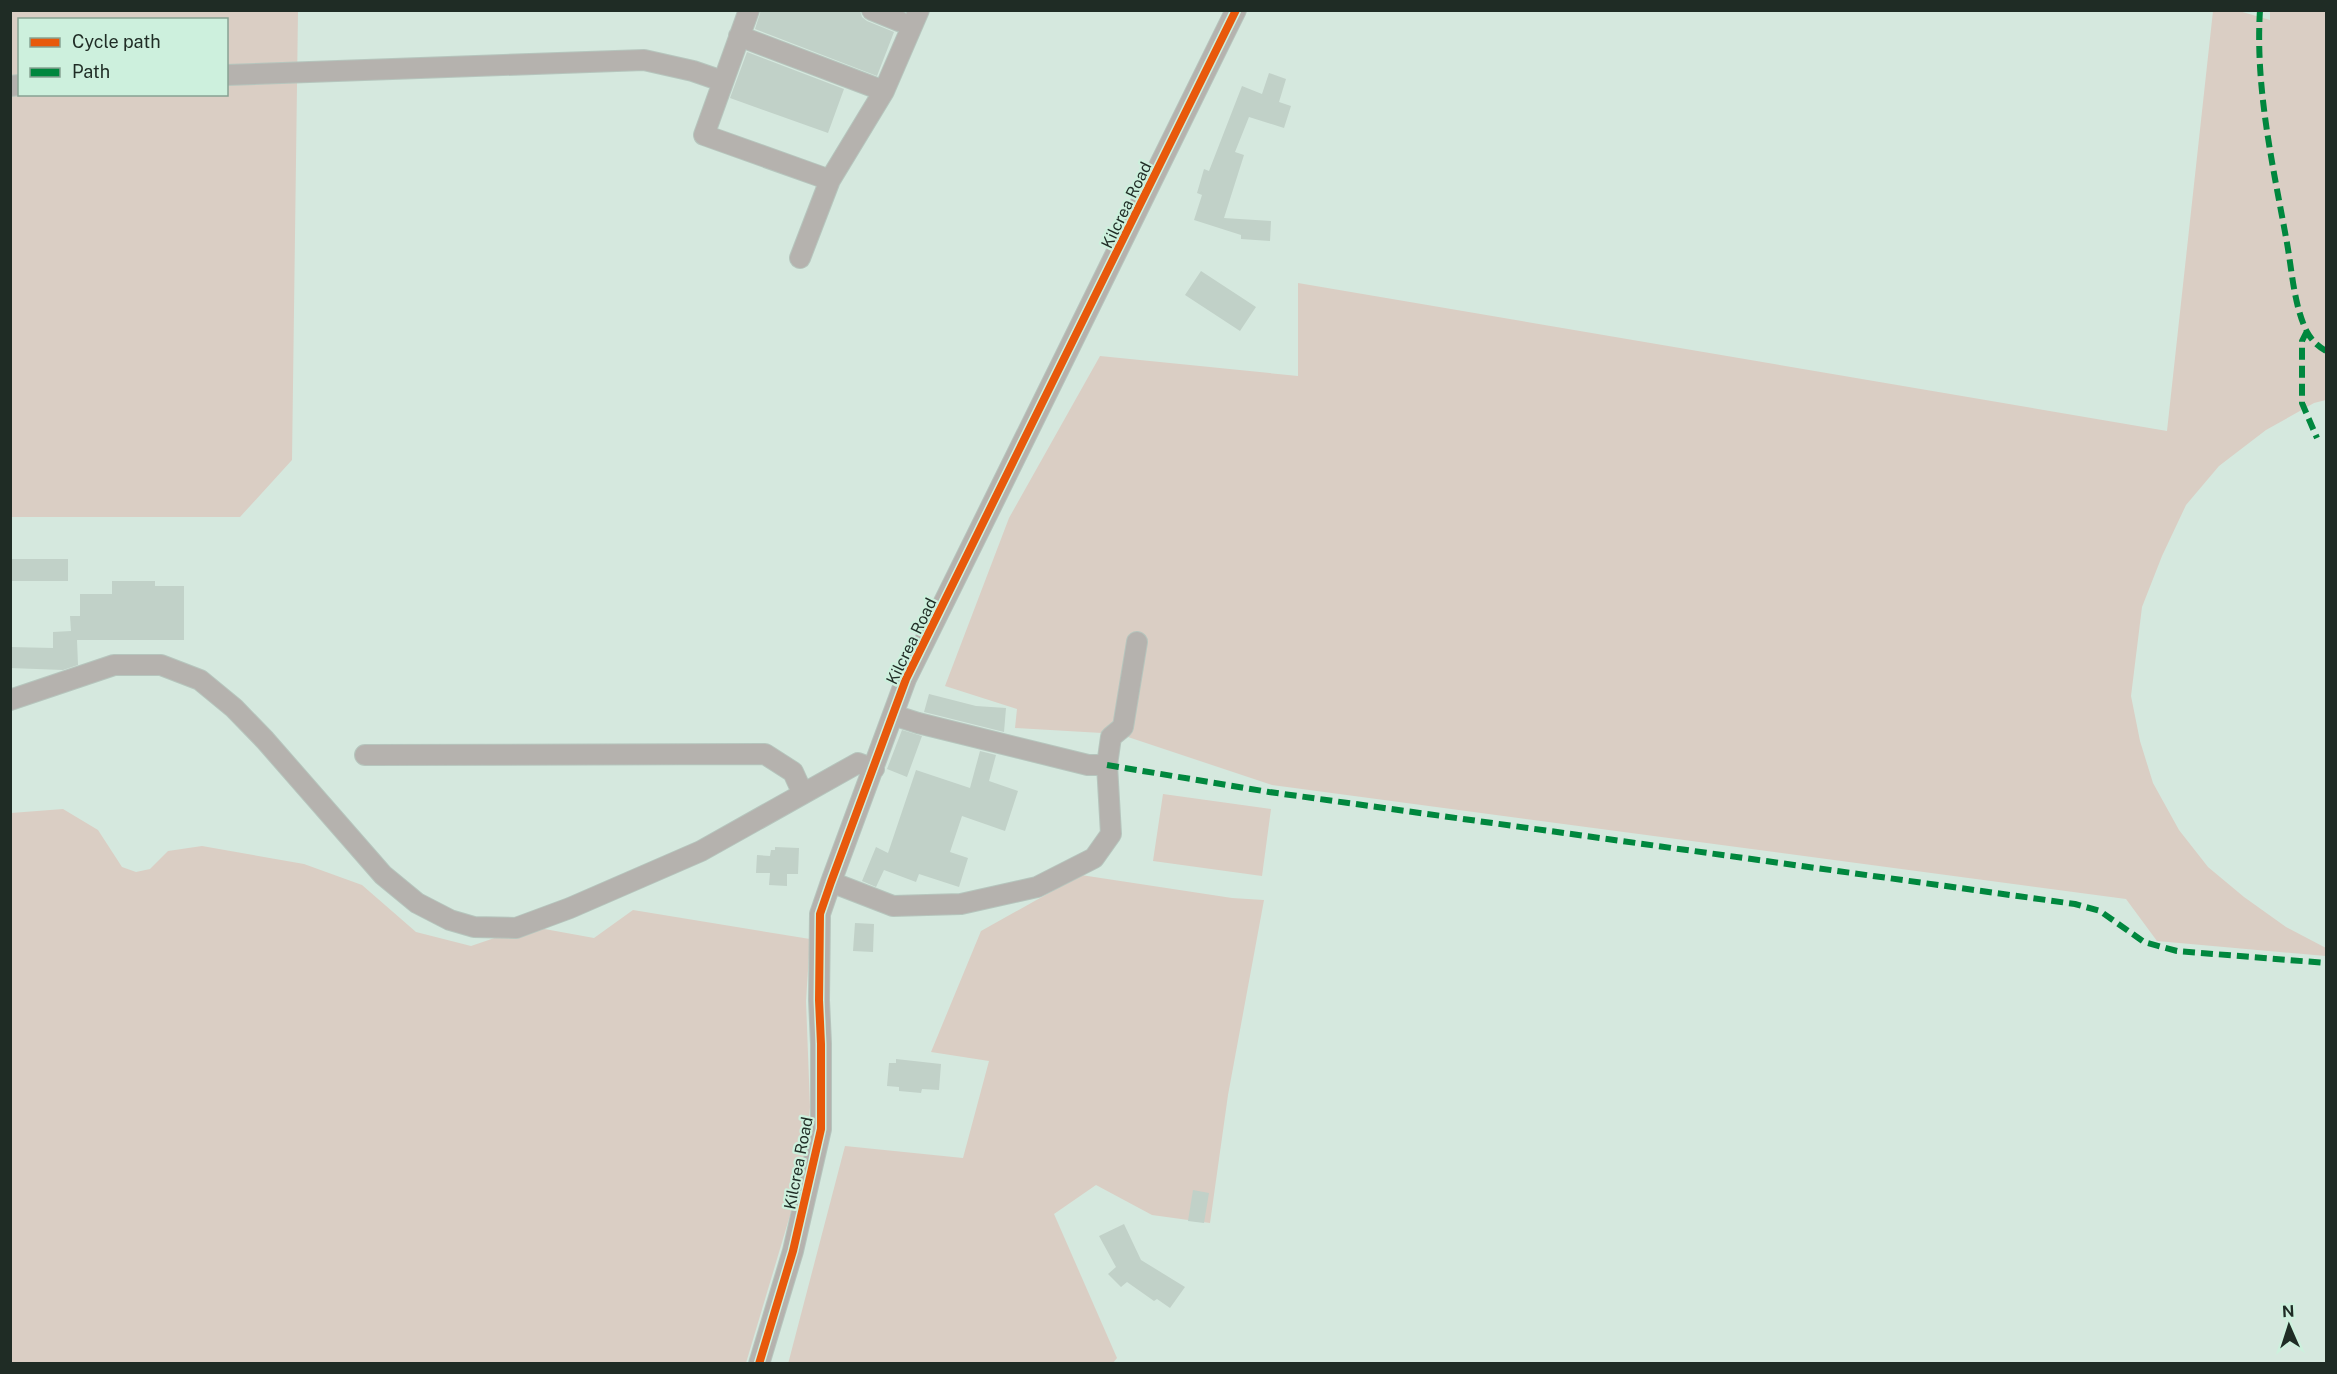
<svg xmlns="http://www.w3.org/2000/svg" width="2337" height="1374" font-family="'Public Sans',sans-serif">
  <rect width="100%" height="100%" fill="#d5e8de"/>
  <path fill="#dacec4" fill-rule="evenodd" d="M 11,11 L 298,11 L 292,460 L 240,517 L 11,517 ZM 20,20 L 226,20 L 226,94 L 20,94 Z
    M 2213,11 L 2239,11 L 2270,20 L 2270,11 L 2326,11 L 2326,400 L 2314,403 L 2266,430 L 2219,466 L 2186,505 L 2162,556 L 2142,607 L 2131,696 L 2140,741 L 2153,783 L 2179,830 L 2208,867 L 2244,897 L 2286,927 L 2326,948 L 2326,956 L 2157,941 L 2126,899 L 1272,785 L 1119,734 L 1015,728 L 1017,709 L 945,686 L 1009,518 L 1100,356 L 1298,376 L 1298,283 L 2167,431 Z
    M 1163,794 L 1271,809 L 1262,876 L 1153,861 Z
    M 63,809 L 98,830 L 122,867 L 136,872 L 150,869 L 168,851 L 202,846 L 304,864 L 362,885 L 416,932 L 471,946 L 512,932 L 539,928 L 594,938 L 633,910 L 810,939 L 806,1001 L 810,1107 L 805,1165 L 746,1363 L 11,1364 L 11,813 Z
    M 1081,875 L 1232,898 L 1264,900 L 1228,1095 L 1210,1223 L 1152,1215 L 1096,1185 L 1054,1214 L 1117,1358 L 1113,1363 L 788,1364 L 845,1146 L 963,1158 L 989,1061 L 931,1052 L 981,931 Z"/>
  <path fill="#c1d1c8" d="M 761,10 L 860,10 L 862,17 L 867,21 L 894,32 L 877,76 L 755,29 Z
    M 747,52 L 844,89 L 828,133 L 730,98 Z
    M 1269,73 L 1286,79 L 1279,102 L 1291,106 L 1284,128 L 1249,117 L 1235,152 L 1244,155 L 1224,218 L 1271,221 L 1270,241 L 1241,239 L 1241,235 L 1194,220 L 1202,195 L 1197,193 L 1204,169 L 1209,171 L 1242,86 L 1262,94 Z
    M 1201,271 L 1256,307 L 1240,331 L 1185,295 Z
    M 10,559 L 68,559 L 68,581 L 10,581 Z
    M 112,581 L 155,581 L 155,586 L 184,586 L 184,640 L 77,640 L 78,665 L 63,670 L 10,668 L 10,647 L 53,648 L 53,632 L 71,631 L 70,616 L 80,616 L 80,594 L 112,594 Z
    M 929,694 L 976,706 L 1006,708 L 1004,732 L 924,712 Z
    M 902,730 L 922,736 L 907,777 L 887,769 Z
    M 980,751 L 996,755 L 989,781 L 1018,791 L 1005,831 L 962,816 L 950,852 L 968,858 L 959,887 L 919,874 L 916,882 L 884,870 L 876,887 L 862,881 L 876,847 L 888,853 L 916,770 L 970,788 Z
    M 775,847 L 799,848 L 798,874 L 787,874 L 787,886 L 769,885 L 770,873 L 756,873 L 757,855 L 770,856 L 771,850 L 775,850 Z
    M 855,923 L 874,924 L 873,952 L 853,951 Z
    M 896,1059 L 941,1064 L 939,1090 L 922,1089 L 921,1093 L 899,1091 L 899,1087 L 887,1086 L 889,1063 L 896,1063 Z
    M 1193,1190 L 1209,1193 L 1204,1223 L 1188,1221 Z
    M 1124,1224 L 1141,1260 L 1185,1287 L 1170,1308 L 1157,1299 L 1154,1301 L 1127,1282 L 1121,1287 L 1108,1274 L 1116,1267 L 1099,1236 Z"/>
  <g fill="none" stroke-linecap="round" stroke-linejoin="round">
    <g stroke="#b6c5bd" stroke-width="22">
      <path id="minor" d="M 749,10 L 704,135 L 830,180
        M 872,10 L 899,21
        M 739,36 L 884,91
        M 226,75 L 644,60 L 693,71 L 722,81
        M 10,86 L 20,85
        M 800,258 L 830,180 L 884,91 L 919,10
        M 10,700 L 114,665 L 161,665 L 200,680 L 234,708 L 265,740 L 383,875 L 417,903 L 450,920 L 474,927 L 516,928 L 570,908 L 701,851 L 858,763 L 874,769
        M 365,755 L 765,754 L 793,772 L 803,794
        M 1107,765 L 1111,737 L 1123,727 L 1137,642
        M 831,882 L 893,906 L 961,904 L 1037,887 L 1094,858 L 1111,834 L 1107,765 L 1088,765 L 918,723 L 893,715
        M 759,1364 L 793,1251 L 821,1129 L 821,1044 L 819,1000 L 820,914 L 831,882 L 906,679 L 1236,10"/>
    </g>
    <use href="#minor" stroke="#b5b2ae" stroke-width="20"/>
    <path stroke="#00873e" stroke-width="6" stroke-dasharray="12 6" stroke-linecap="butt" d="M 2260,10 C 2255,88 2273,166 2287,243 C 2292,271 2294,306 2307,332 C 2312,341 2318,346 2326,351
      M 2307,331 L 2302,341 L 2302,403 L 2317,438
      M 1107,765 L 1269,792 L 2075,904 L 2100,911 L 2144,942 L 2177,951 L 2326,963"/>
    <g stroke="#cdf0dd" stroke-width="11">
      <path id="cycleway" d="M 759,1364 L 793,1251 L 821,1129 L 821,1044 L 819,1000 L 820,914 L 831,882 L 906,679 L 1236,10"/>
    </g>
    <use href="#cycleway" stroke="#e8590c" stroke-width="8"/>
  </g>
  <g text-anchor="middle" stroke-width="4.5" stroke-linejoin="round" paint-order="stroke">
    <g font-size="16" fill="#1f2c25" stroke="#cdf0dd">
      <text transform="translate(1126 205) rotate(-64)" y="6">Kilcrea Road</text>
      <text transform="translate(911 641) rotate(-64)" y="6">Kilcrea Road</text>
      <text transform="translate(798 1163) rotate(-79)" y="6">Kilcrea Road</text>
    </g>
  </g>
  <rect width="2337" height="1374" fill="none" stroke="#1f2c25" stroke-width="24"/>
  <rect x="18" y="18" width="210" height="78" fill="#cdf0dd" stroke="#87a293" stroke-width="1.5"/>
  <rect x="30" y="38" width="30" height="9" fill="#e8590c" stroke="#87a293" stroke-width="1.5"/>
  <text x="72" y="48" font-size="18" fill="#1f2c25">Cycle path</text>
  <rect x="30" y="68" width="30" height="9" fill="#00873e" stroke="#87a293" stroke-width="1.5"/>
  <text x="72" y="78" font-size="18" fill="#1f2c25">Path</text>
  <g transform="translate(2289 1326) rotate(357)" stroke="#cdf0dd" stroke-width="4.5" paint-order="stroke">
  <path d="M0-4.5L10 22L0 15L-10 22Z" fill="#1f2c25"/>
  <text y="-9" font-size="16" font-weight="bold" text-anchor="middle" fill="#1f2c25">N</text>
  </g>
</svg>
